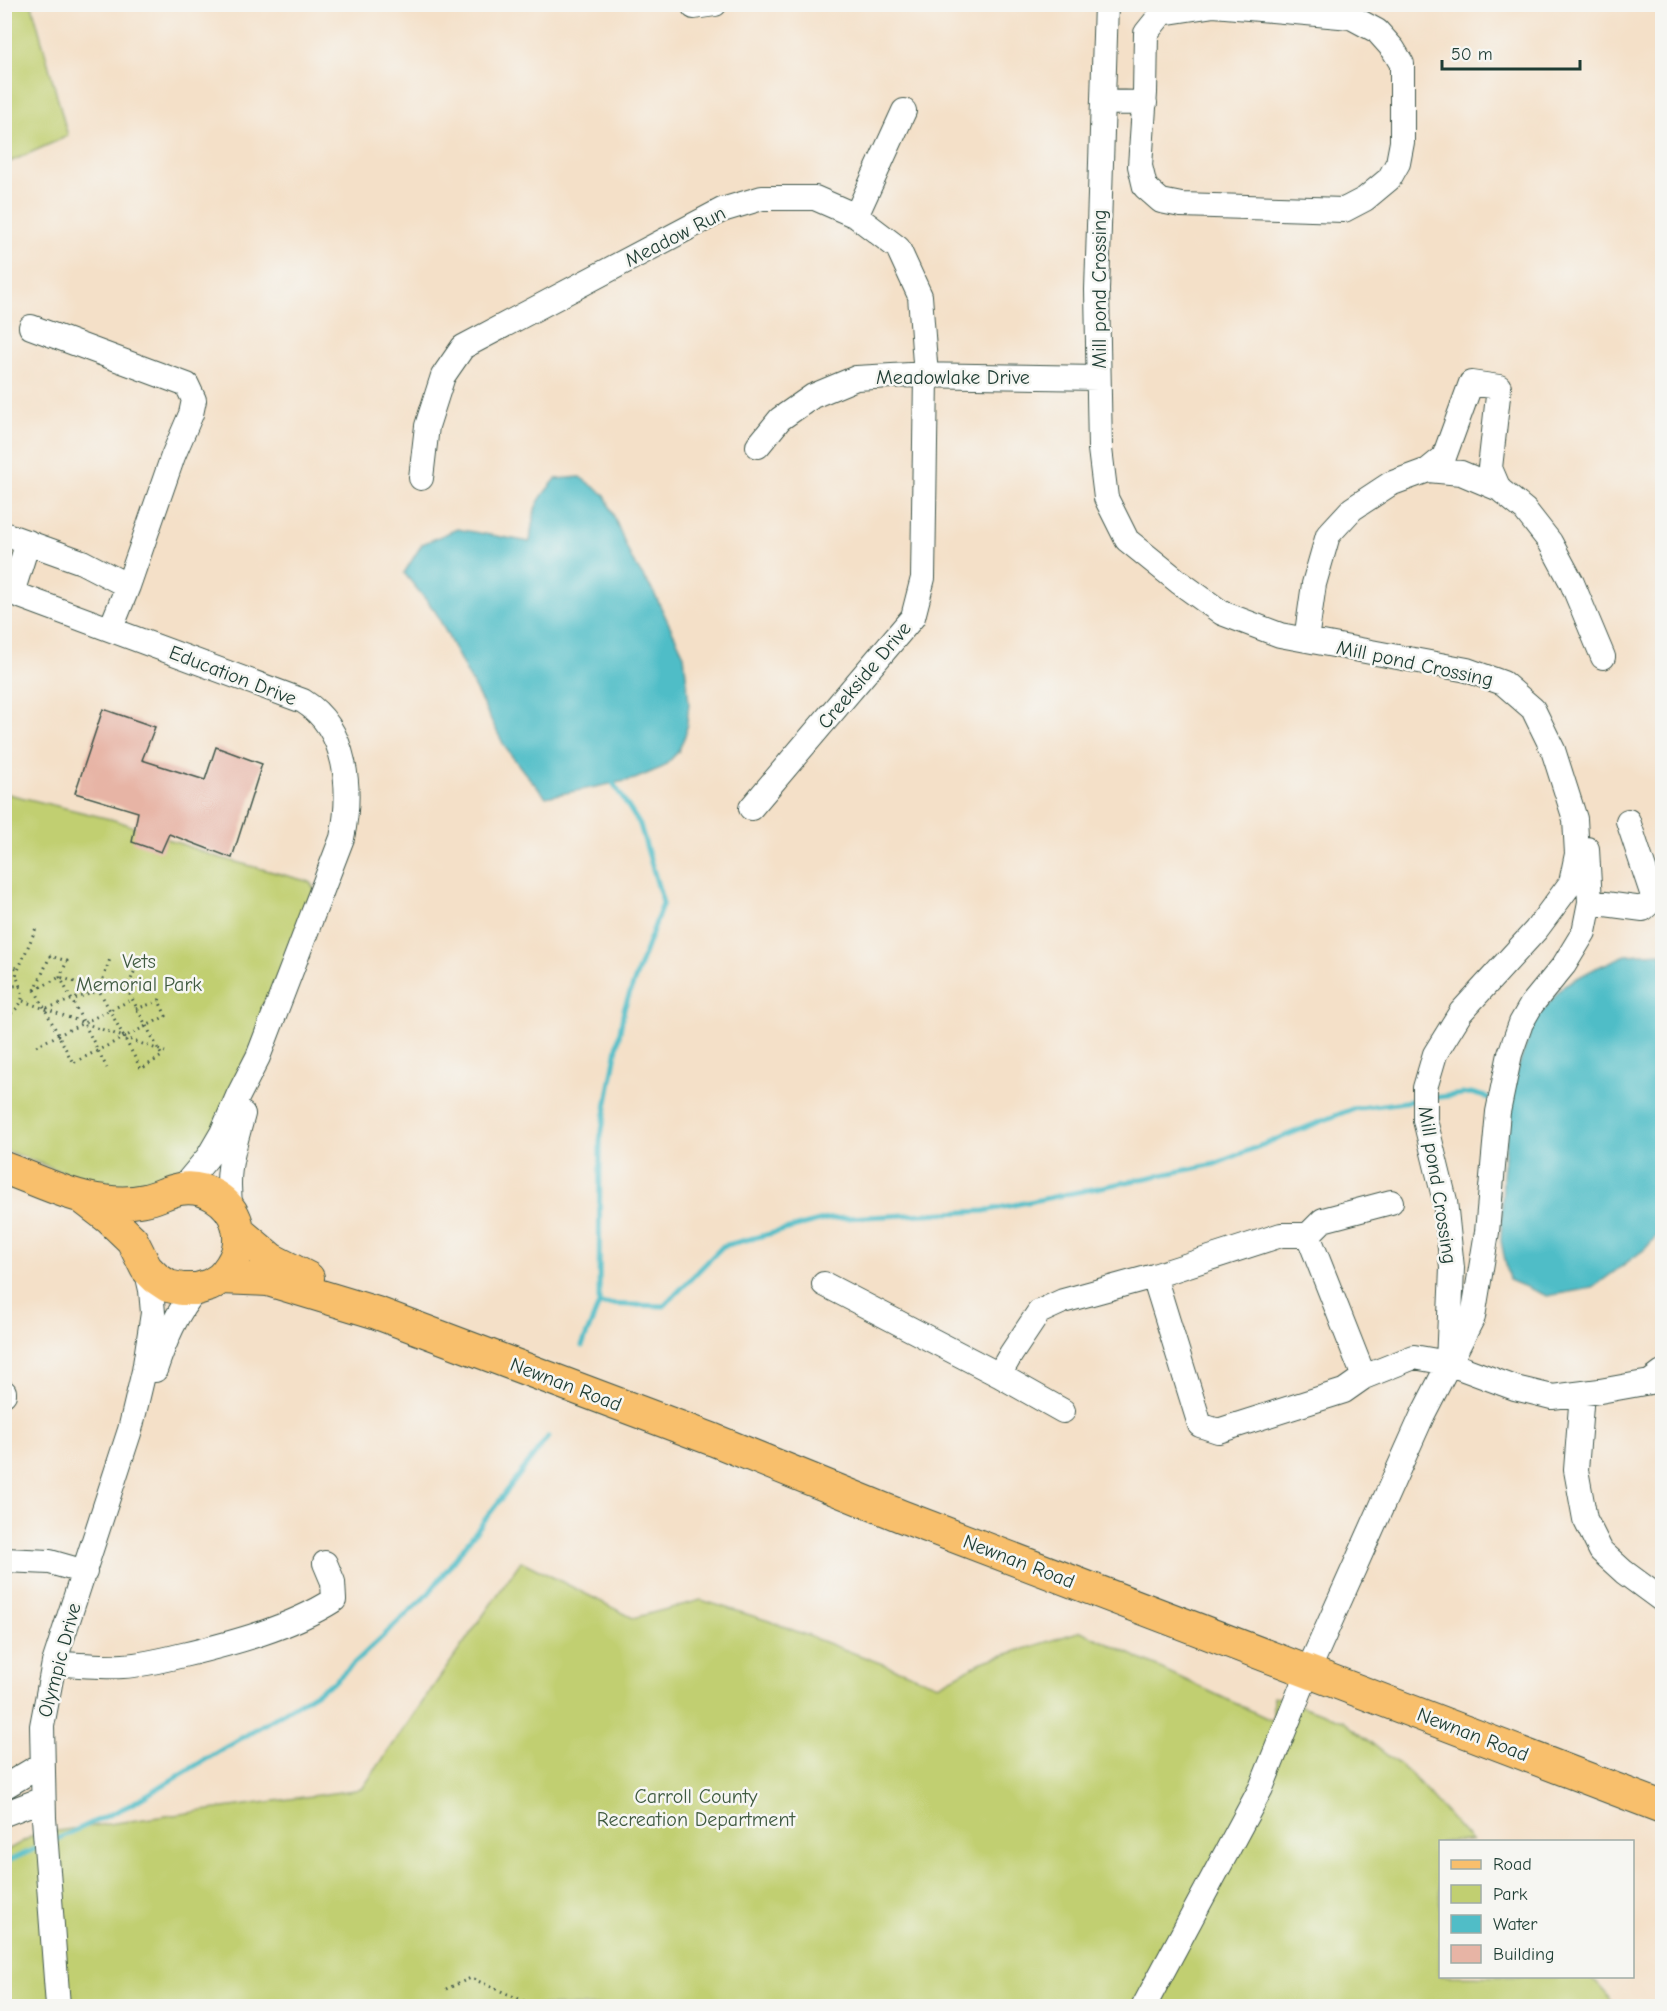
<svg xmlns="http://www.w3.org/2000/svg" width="1667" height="2011" font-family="'Comic Neue',sans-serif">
  <rect width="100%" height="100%" fill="#f6f6f2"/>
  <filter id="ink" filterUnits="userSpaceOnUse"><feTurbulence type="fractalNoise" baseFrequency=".0167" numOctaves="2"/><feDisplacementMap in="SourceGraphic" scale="12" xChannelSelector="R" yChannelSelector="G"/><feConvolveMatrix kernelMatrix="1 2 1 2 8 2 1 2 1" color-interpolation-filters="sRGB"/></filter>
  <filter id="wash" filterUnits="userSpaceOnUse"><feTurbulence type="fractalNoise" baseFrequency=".008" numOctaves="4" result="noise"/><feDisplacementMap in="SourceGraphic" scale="24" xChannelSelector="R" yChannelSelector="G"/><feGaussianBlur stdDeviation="1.35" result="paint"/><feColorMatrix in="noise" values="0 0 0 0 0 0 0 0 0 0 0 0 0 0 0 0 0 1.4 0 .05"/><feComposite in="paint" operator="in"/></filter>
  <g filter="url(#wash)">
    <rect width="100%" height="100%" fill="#f4e0c8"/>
    <path fill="#c1cf71" stroke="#708652" stroke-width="1.5" d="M 5,4 L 32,5 L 68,136 L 5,164 Z
      M 4,793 L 118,821 L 217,857 L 310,882 L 320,898 L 213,1133 L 181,1179 L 118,1193 L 5,1150 Z
      M 521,1561 L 633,1618 L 701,1600 L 769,1621 L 938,1685 L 982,1662 L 1081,1631 L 1273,1721 L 1273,1696 L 1343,1721 L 1411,1774 L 1471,1841 L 1440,1842 L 1440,1976 L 1591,1977 L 1617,2006 L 5,2006 L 4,1852 L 36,1834 L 362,1789 Z"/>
    <path fill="#50bdc7" stroke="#387d7e" stroke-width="1.5" d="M 580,477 L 605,495 L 632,560 L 653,591 L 684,655 L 689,703 L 686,733 L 678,752 L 663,767 L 635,779 L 546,797 L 524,772 L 505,747 L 435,611 L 404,573 L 422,544 L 457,529 L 530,542 C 534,509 533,504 556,479 Z
      M 1662,953 L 1662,1230 L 1645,1249 L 1592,1288 L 1547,1296 L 1509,1280 L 1501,1241 L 1503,1177 L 1511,1087 L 1535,1020 L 1564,985 L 1596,968 L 1626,955 Z"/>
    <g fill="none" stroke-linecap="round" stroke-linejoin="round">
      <path stroke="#50bdc7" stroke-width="5" d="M 1432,1098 L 1471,1093 L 1493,1099
        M 599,1304 L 664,1306 L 723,1246 L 827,1219 L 984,1211 L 1215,1164 L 1352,1109 L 1419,1100
        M 582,1346 L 599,1304 L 600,1141 L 624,1009 L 663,903 L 640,825 L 613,783
        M 53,1841 L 130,1805 L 334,1682 L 429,1593 L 548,1437
        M 4,1863 L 39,1847"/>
    </g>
    <g id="blocks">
      <path fill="#e7b4a5" d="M 103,709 L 155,727 L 142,760 L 205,780 L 216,747 L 262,764 L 232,858 L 169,834 L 161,852 L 132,842 L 138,812 L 75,793 Z"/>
    </g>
  </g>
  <g filter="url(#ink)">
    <use href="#blocks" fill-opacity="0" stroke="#3f554a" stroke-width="1.5"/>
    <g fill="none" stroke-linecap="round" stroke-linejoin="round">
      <g stroke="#3f554a" stroke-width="26">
        <path id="minor" d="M 1106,4 L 1097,290 L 1100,449 L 1106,498 L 1127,540 L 1179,582 L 1222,613 L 1280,635 L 1467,670 L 1503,683 L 1533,709 L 1553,750 L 1575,819 L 1577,854 L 1571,883 L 1536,930 L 1461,1012 L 1435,1054 L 1425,1088 L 1425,1120 L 1445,1201 L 1452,1268 L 1448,1363
          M 1214,5 L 1351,17 L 1377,31 L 1393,49 L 1402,64 L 1402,142 L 1398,163 L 1389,179 L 1365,199 L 1344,210 L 1181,205 L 1161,201 L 1145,187 L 1140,166 L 1145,93 L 1146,33 L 1162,13 Z
          M 694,7 L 715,4
          M 1103,102 L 1145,103
          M 856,216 L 904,111
          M 31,327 L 187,385 L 194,400 L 191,414 L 173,456 L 128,586 L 111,628
          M 758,446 L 780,419 L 813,396 L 856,378 L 910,375 L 1098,378
          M 1428,470 L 1444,457 L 1471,383 L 1499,387 L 1490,468 L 1499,489
          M 421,478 L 427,426 L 443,376 L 463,347 L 722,210 L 762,198 L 815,198 L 856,216 L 898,248 L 920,296 L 926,376 L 923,578 L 913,617 L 751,808
          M 4,534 L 82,562 L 128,586
          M 4,590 L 303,701 C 348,729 352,791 342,838 L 258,1057 L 238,1096 L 222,1133 L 208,1157 L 182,1188
          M 12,593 L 28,542
          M 1306,640 L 1314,584 L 1328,535 L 1352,509 L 1390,484 L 1428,470 L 1461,473 L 1499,489 L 1525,510 L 1550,542 L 1572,583 L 1603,657
          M 1590,902 L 1643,909 L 1654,899 L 1628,821
          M 231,1210 C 225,1170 233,1152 243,1114
          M 1308,1235 L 1323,1220 L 1391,1202
          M 1154,1276 L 1200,1425 L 1218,1431 L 1344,1391 L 1364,1377
          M 824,1284 L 999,1375 L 1011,1354 L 1039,1312 L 1063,1301 L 1154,1276 L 1281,1235 L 1308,1235 L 1364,1377 L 1414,1357 L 1448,1363 L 1515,1388 L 1552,1397 L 1600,1391 L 1650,1382 L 1662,1373
          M 155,1370 C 165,1341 176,1312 197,1289
          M 999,1375 L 1063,1411
          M 4,1392 L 4,1394
          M 1582,1393 L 1576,1470 L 1585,1519 L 1601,1551 L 1624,1572 L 1662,1600
          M 4,1560 L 50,1562 L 85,1572
          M 54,1663 C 77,1665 100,1667 123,1666 C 143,1665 163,1660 183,1655 C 233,1643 290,1628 334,1600 L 333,1582 L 325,1563
          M 4,1787 L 41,1765
          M 4,1814 L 43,1799
          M 58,2006 L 44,1818 L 42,1726 L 54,1663 L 130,1430 L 144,1371 L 153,1313 L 151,1290 L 146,1268
          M 1144,2006 L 1261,1788 L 1308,1671 L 1423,1414 L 1473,1317 L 1487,1232 L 1498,1112 L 1510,1054 L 1521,1023 L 1532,1004 L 1564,965 L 1584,932 L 1590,902 L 1587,849"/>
      </g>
      <g stroke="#3f554a" stroke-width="34">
        <path id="major" d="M 4,1168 C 37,1180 70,1197 104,1201 C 117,1203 132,1203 145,1200 C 157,1198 168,1191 180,1189 C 204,1185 230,1200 237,1224 C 243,1245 236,1262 221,1278
          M 83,1198 L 109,1218 L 132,1240 L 146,1268 L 156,1278 L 168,1286 L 182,1289 L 197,1289 L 210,1285 L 221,1278 L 268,1280 L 377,1313 L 714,1440 L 901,1516 L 1662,1807
          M 239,1232 L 271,1259 L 308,1278"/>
      </g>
      <path stroke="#3f554a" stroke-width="3" stroke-dasharray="1.5 4.5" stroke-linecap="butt" d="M 4,963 L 19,969
        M 20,986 L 16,975 L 36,928
        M 35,990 L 60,977 L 99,990 L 141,1069 L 162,1056 L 127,989 L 137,965
        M 35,990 L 73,1063 L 166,1016 L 159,1001 L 161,995
        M 35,990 L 50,956 L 67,961 L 60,977 L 107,1068
        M 99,990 L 111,956
        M 4,992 C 9,987 14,985 20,986 C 25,999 21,1006 10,1014 L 4,1011
        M 23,1001 L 165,1052
        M 47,1008 L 98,991
        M 136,1009 L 159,1001
        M 36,1046 L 131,1000
        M 446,1989 L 471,1978 L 535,2006"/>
      <use href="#minor" stroke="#fff" stroke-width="24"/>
      <use href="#major" stroke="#f8bf6c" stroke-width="32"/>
    </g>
  </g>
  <g text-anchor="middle" stroke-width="5" stroke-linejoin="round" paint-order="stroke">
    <g font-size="20" fill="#1f3d34" stroke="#f6f6f2">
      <text transform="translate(675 236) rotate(-27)" y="7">Meadow Run</text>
      <text transform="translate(1099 289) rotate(-90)" y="7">Mill pond Crossing</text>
      <text x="953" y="384">Meadowlake Drive</text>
      <text transform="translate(1415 663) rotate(12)" y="7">Mill pond Crossing</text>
      <text transform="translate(233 675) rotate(21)" y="7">Education Drive</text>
      <text transform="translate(864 675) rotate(-50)" y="7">Creekside Drive</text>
      <text transform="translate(1438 1185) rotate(81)" y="7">Mill pond Crossing</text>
      <text transform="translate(566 1384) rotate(21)" y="7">Newnan Road</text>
      <text transform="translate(1019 1561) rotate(21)" y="7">Newnan Road</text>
      <text transform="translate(59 1660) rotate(-75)" y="7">Olympic Drive</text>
      <text transform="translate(1473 1734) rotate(21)" y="7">Newnan Road</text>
    </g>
    <g font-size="20" fill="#3f5a40" stroke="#f6f6f2">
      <text x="139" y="968">Vets<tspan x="139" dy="23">Memorial Park</tspan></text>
      <text x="696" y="1803">Carroll County<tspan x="696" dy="23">Recreation Department</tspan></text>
    </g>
  </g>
  <rect width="1667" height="2011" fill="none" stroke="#f6f6f2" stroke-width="24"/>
  <rect x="1439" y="1840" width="195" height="138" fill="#f6f6f2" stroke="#a0aca6" stroke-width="1.5"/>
  <rect x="1451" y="1860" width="30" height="9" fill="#f8bf6c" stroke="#a0aca6" stroke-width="1.5"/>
  <text x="1493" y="1870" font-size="18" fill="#1f3d34">Road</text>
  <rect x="1451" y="1885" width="30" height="18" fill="#c1cf71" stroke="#a0aca6" stroke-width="1.5"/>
  <text x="1493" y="1900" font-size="18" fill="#1f3d34">Park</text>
  <rect x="1451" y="1915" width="30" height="18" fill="#50bdc7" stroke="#a0aca6" stroke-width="1.5"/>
  <text x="1493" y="1930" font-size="18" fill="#1f3d34">Water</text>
  <rect x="1451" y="1945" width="30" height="18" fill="#e7b4a5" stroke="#a0aca6" stroke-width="1.5"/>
  <text x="1493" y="1960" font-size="18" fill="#1f3d34">Building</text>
  <path d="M1442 60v9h138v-9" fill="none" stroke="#1f3d34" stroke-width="3"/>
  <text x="1451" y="60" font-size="18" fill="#1f3d34" stroke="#f6f6f2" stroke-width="4.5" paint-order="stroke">50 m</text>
</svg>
